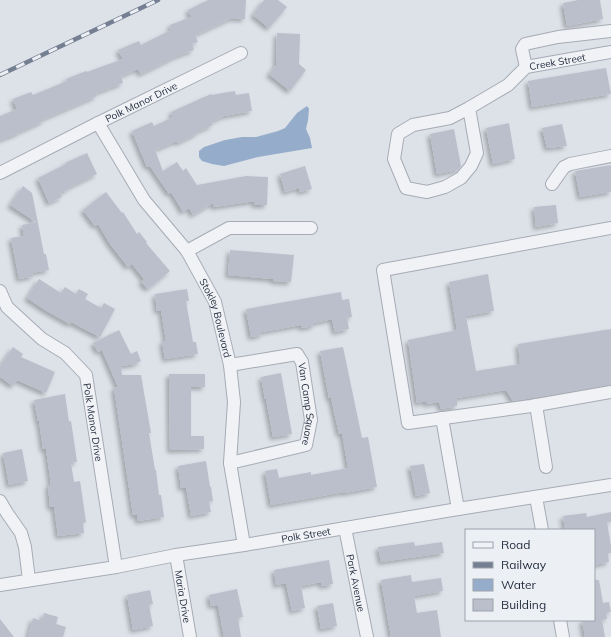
<svg xmlns="http://www.w3.org/2000/svg" width="611" height="637" font-family="Mulish,sans-serif">
  <defs>
    <filter id="shadow"><feDropShadow dx="-3" dy="3" stdDeviation="2" flood-color="#0004"/></filter>
  </defs>
  <rect width="100%" height="100%" fill="#dde1e8"/>
  <path fill="#95adcb" d="M 307,106 L 309,109 L 308,120 L 306,129 L 310,138 L 312,148 L 258,157 L 224,166 L 212,164 L 202,161 L 199,157 L 199,151 L 204,147 L 225,140 L 242,137 L 256,137 L 278,131 L 285,128 L 297,113 Z"/>
  <path fill="#babfcb" filter="url(#shadow)" d="M 208,0 L 246,0 L 245,19 L 232,18 L 195,35 L 198,42 L 192,44 L 194,50 L 177,56 L 141,74 L 138,69 L 121,76 L 123,83 L 96,93 L 97,96 L 43,119 L 44,121 L 19,132 L 19,133 L 0,140 L 0,116 L 17,109 L 13,99 L 31,92 L 33,95 L 67,81 L 66,79 L 86,71 L 87,72 L 123,59 L 118,50 L 139,41 L 141,45 L 171,30 L 170,25 L 191,17 L 188,10 Z
    M 264,0 L 278,0 L 287,7 L 269,28 L 253,15 Z
    M 578,0 L 600,0 L 603,19 L 567,26 L 563,3 Z
    M 277,33 L 300,34 L 299,64 L 306,70 L 290,91 L 269,74 L 276,65 Z
    M 606,68 L 611,94 L 532,107 L 528,81 Z
    M 235,91 L 236,95 L 249,93 L 252,111 L 224,116 L 211,122 L 213,125 L 197,132 L 198,133 L 178,143 L 177,141 L 155,150 L 163,171 L 177,162 L 183,171 L 186,168 L 197,185 L 246,176 L 268,177 L 267,205 L 254,205 L 255,201 L 214,207 L 213,203 L 193,215 L 189,208 L 183,212 L 171,192 L 169,194 L 150,166 L 147,167 L 132,131 L 152,122 L 154,126 L 173,117 L 171,112 L 211,94 L 211,95 Z
    M 509,123 L 515,159 L 493,164 L 486,128 Z
    M 562,124 L 567,146 L 547,148 L 542,128 Z
    M 454,129 L 461,166 L 458,170 L 437,174 L 430,134 Z
    M 87,153 L 97,174 L 68,188 L 69,189 L 60,193 L 62,197 L 49,203 L 38,178 L 66,164 L 65,163 Z
    M 611,165 L 611,192 L 580,197 L 575,171 Z
    M 305,166 L 312,189 L 300,192 L 299,188 L 285,192 L 280,174 Z
    M 23,186 L 32,193 L 44,254 L 46,254 L 49,270 L 31,273 L 35,276 L 19,279 L 11,238 L 24,236 L 22,225 L 36,222 L 10,205 Z
    M 106,192 L 122,213 L 123,212 L 137,234 L 139,232 L 147,242 L 146,243 L 170,271 L 148,289 L 141,282 L 144,279 L 132,264 L 128,267 L 110,244 L 98,224 L 95,226 L 83,210 Z
    M 556,205 L 558,223 L 536,227 L 534,207 Z
    M 230,250 L 294,255 L 291,282 L 273,281 L 273,279 L 228,275 Z
    M 488,274 L 494,311 L 466,316 L 476,371 L 520,364 L 518,344 L 611,329 L 611,385 L 513,401 L 506,390 L 457,398 L 457,406 L 441,409 L 439,402 L 426,404 L 426,401 L 417,403 L 408,340 L 457,330 L 449,282 Z
    M 39,279 L 61,293 L 65,287 L 76,294 L 79,289 L 88,294 L 85,299 L 101,308 L 104,303 L 115,309 L 100,337 L 71,322 L 70,324 L 45,310 L 27,298 Z
    M 187,289 L 189,301 L 186,301 L 193,342 L 196,342 L 198,354 L 165,359 L 162,341 L 166,341 L 161,310 L 157,311 L 155,294 Z
    M 341,292 L 342,300 L 349,299 L 352,317 L 347,318 L 349,329 L 335,332 L 332,319 L 314,323 L 314,326 L 302,328 L 301,325 L 262,332 L 262,335 L 251,337 L 246,309 Z
    M 119,330 L 131,354 L 137,351 L 141,361 L 135,364 L 121,366 L 122,375 L 141,375 L 151,433 L 149,433 L 155,470 L 156,470 L 159,495 L 161,495 L 164,517 L 138,521 L 137,515 L 133,515 L 114,388 L 118,387 L 102,350 L 98,352 L 93,343 Z
    M 13,347 L 23,354 L 21,357 L 55,372 L 46,393 L 17,380 L 13,386 L 0,377 L 0,366 Z
    M 343,347 L 362,438 L 368,437 L 377,487 L 344,493 L 344,492 L 271,505 L 265,471 L 277,469 L 279,478 L 311,472 L 311,475 L 348,468 L 342,433 L 339,434 L 331,398 L 329,398 L 320,351 Z
    M 281,373 L 292,434 L 273,437 L 266,399 L 265,399 L 261,377 Z
    M 169,374 L 205,374 L 205,387 L 191,387 L 191,436 L 204,436 L 204,449 L 170,450 Z
    M 65,394 L 69,422 L 71,421 L 77,462 L 71,463 L 74,482 L 80,481 L 86,522 L 83,523 L 84,533 L 58,536 L 54,507 L 50,507 L 48,485 L 51,485 L 46,449 L 43,449 L 39,421 L 38,421 L 34,400 Z
    M 22,449 L 28,481 L 9,485 L 3,453 Z
    M 206,461 L 210,487 L 211,487 L 213,501 L 209,502 L 211,512 L 191,516 L 186,487 L 181,488 L 178,466 Z
    M 424,464 L 430,493 L 416,496 L 410,466 Z
    M 611,512 L 611,522 L 607,522 L 611,546 L 611,553 L 608,553 L 609,562 L 594,565 L 594,530 L 574,530 L 574,528 L 565,529 L 563,516 L 586,513 L 587,517 Z
    M 414,542 L 415,546 L 442,542 L 444,553 L 381,562 L 378,547 Z
    M 329,560 L 333,584 L 322,586 L 321,582 L 301,586 L 305,608 L 292,611 L 286,583 L 276,585 L 274,570 Z
    M 411,575 L 412,582 L 441,578 L 443,591 L 414,596 L 417,613 L 437,610 L 441,637 L 391,637 L 381,580 Z
    M 594,580 L 599,580 L 603,603 L 609,602 L 611,612 L 606,613 L 607,619 L 602,620 L 605,637 L 585,637 L 582,620 L 594,620 Z
    M 237,589 L 243,617 L 238,618 L 241,637 L 224,637 L 218,605 L 211,606 L 209,595 Z
    M 150,590 L 153,604 L 149,605 L 153,626 L 133,630 L 127,595 Z
    M 333,603 L 337,626 L 321,629 L 317,606 Z
    M 44,613 L 58,617 L 56,624 L 66,627 L 63,637 L 28,637 L 33,618 L 42,621 Z
    M 0,619 L 14,637 L 0,637 Z"/>
  <g fill="none" stroke-linecap="round" stroke-linejoin="round">
    <g stroke="#a6abb5" stroke-width="14">
      <g id="minor">
        <path d="M 526,67 L 522,49 L 525,44 L 558,37 L 611,31"/>
        <path id="s1" d="M 469,108 L 477,153 L 471,166 L 461,178 L 445,187 L 427,192 L 406,188 L 394,159 L 398,134 L 413,125 L 450,118 L 469,108 L 508,85 L 526,67 L 611,52"/>
        <path id="s2" d="M 98,123 L 144,200 L 187,251 L 215,302 L 230,365 L 234,402 L 230,463 L 244,545"/>
        <path id="s3" d="M 0,173 L 98,123 L 241,53"/>
        <path d="M 552,184 L 564,167 L 570,164 L 611,156"/>
        <path d="M 611,228 L 383,270 L 408,423 L 531,406 L 611,392"/>
        <path d="M 187,251 L 229,228 L 311,228"/>
        <path id="s4" d="M 0,291 L 7,307 L 42,339 L 65,353 L 86,375 L 116,567"/>
        <path id="s5" d="M 230,365 L 297,354 L 302,362 L 311,420 L 306,445 L 230,463"/>
        <path d="M 536,405 L 546,467"/>
        <path d="M 442,418 L 458,509"/>
        <path d="M 536,497 L 542,530"/>
        <path d="M 0,501 L 7,513 L 21,533 L 25,547 L 29,580"/>
        <path id="s6" d="M 345,528 L 367,637"/>
        <path id="s7" d="M 176,555 L 190,637"/>
        <path id="s8" d="M 0,585 L 116,567 L 176,555 L 244,545 L 458,509 L 611,485"/>
        <path d="M 560,620 L 563,637"/>
      </g>
    </g>
    <use href="#minor" stroke="#f0f2f6" stroke-width="12"/>
    <g stroke="#757f92" stroke-width="4.5">
      <path id="rail" d="M 0,75 L 158,0"/>
    </g>
    <use href="#rail" stroke="#ecf0f5" stroke-width="3" stroke-dasharray="9" stroke-linecap="butt"/>
  </g>
  <g text-anchor="middle" stroke-width="3" stroke-linejoin="round" paint-order="stroke">
    <g font-size="10" fill="#252e3f" stroke="#ecf0f5">
      <text dy="4" stroke="none"><textPath href="#s1" startOffset="370">Creek Street</textPath></text>
      <text dy="4" stroke="none"><textPath href="#s3" startOffset="158">Polk Manor Drive</textPath></text>
      <text dy="4" stroke="none"><textPath href="#s2" startOffset="230">Stokley Boulevard</textPath></text>
      <text dy="4" stroke="none"><textPath href="#s5" startOffset="120">Van Camp Square</textPath></text>
      <text dy="4" stroke="none"><textPath href="#s4" startOffset="170">Polk Manor Drive</textPath></text>
      <text dy="4" stroke="none"><textPath href="#s8" startOffset="310">Polk Street</textPath></text>
      <text dy="4" stroke="none"><textPath href="#s6" startOffset="56">Park Avenue</textPath></text>
      <text dy="4" stroke="none"><textPath href="#s7" startOffset="42">Maria Drive</textPath></text>
    </g>
  </g>
  <rect x="465" y="529" width="130" height="92" fill="#ecf0f5" stroke="#9ca2ac"/>
  <rect x="473" y="542" width="20" height="6" fill="#f0f2f6" stroke="#9ca2ac"/>
  <text x="501" y="549" font-size="12" fill="#252e3f">Road</text>
  <rect x="473" y="562" width="20" height="6" fill="#757f92" stroke="#9ca2ac"/>
  <text x="501" y="569" font-size="12" fill="#252e3f">Railway</text>
  <rect x="473" y="579" width="20" height="12" fill="#95adcb" stroke="#9ca2ac"/>
  <text x="501" y="589" font-size="12" fill="#252e3f">Water</text>
  <rect x="473" y="599" width="20" height="12" fill="#babfcb" stroke="#9ca2ac"/>
  <text x="501" y="609" font-size="12" fill="#252e3f">Building</text>
</svg>
